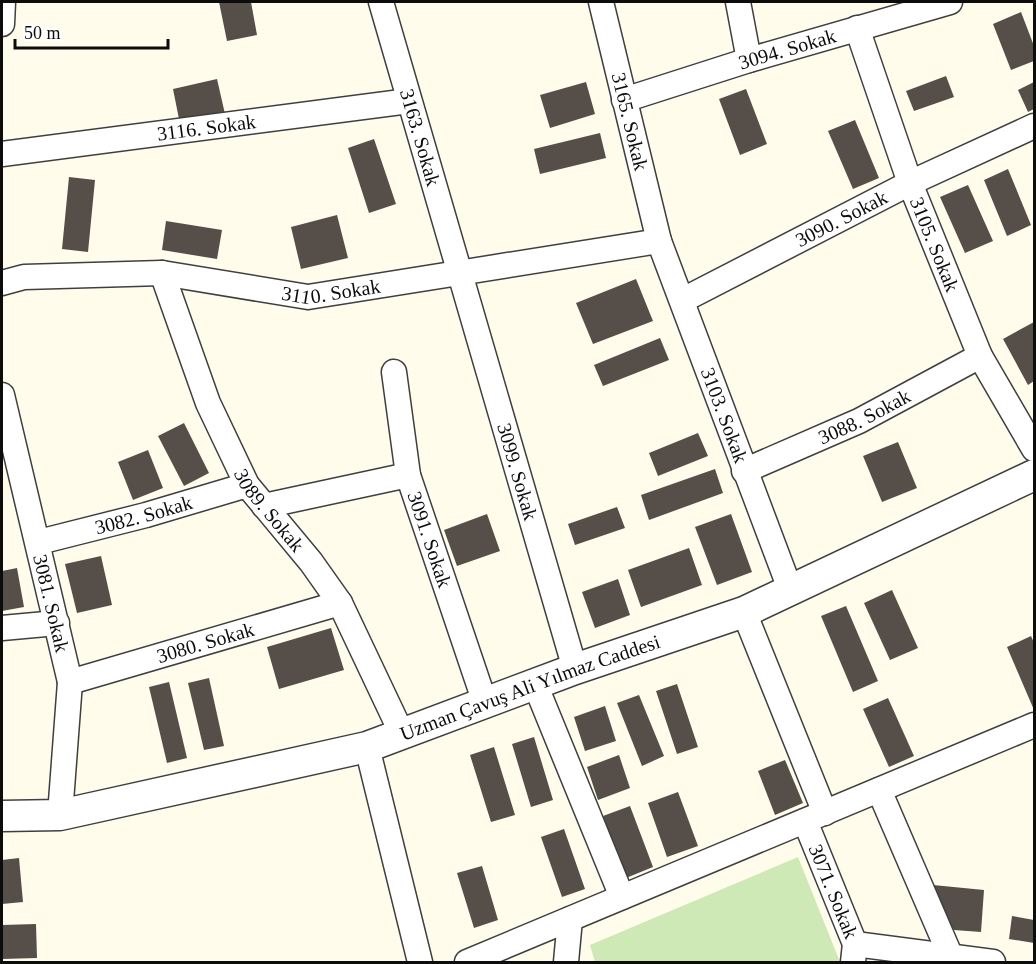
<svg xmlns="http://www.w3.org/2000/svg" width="1036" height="964" font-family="Georgia,serif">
  <rect width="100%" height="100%" fill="#fffceb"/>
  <path fill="#cee9b6" d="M 798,857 L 840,962 L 595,962 L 590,945 Z"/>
  <path fill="#554e49" d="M 219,2 L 251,2 L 257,35 L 227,41 Z
    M 1021,12 L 1034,46 L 1034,61 L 1011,70 L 993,24 Z
    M 946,76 L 954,97 L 914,111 L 906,91 Z
    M 217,79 L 225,114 L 180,124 L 173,89 Z
    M 586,82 L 595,114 L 550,128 L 540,95 Z
    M 1034,82 L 1034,109 L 1028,112 L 1018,90 Z
    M 746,89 L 767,144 L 740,155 L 719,99 Z
    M 855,120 L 879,178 L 853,189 L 828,131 Z
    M 600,133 L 606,158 L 540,174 L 534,149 Z
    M 374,139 L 396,204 L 369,213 L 348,148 Z
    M 1008,169 L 1031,225 L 1007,236 L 984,180 Z
    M 69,177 L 95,180 L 88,252 L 62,249 Z
    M 968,185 L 993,241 L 965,253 L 940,197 Z
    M 337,215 L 348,258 L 301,269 L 291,227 Z
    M 166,221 L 222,230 L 217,259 L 162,250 Z
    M 636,279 L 653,321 L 593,344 L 576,303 Z
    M 1034,322 L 1034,381 L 1028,385 L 1003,339 Z
    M 660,338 L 669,360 L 603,386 L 594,365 Z
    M 184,423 L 209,473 L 184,486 L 158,436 Z
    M 698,433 L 708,456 L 658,476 L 649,453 Z
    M 898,442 L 917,488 L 882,502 L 863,456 Z
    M 148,450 L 163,488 L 133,500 L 118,462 Z
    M 715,469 L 723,493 L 649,520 L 641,495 Z
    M 617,507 L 625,528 L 575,545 L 568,524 Z
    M 487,514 L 500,551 L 457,566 L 444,530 Z
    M 731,514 L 752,572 L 717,585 L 695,527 Z
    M 689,548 L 702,585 L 641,607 L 628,570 Z
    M 101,556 L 112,605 L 77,613 L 65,564 Z
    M 17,568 L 24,607 L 2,611 L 2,571 Z
    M 618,579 L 630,615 L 595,628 L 582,592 Z
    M 892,590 L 918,648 L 890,660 L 864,603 Z
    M 846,606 L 878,681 L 853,692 L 821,616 Z
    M 331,628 L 344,670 L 279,689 L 267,647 Z
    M 1031,636 L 1034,643 L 1034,710 L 1007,647 Z
    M 209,678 L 224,746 L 204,750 L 188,683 Z
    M 169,682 L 187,758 L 167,763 L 149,687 Z
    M 677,684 L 698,747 L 677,754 L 656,691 Z
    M 639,695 L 664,756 L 642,766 L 617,703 Z
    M 888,698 L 914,756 L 889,767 L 863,709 Z
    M 605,706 L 616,741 L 585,751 L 574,717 Z
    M 534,737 L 553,800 L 531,807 L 512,744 Z
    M 494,747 L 515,815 L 491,822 L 470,755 Z
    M 619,755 L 630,788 L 598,800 L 587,767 Z
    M 785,760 L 803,803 L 775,815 L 758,771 Z
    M 678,792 L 698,846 L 667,857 L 648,803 Z
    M 630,806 L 653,867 L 626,878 L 603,816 Z
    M 564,829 L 585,889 L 562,897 L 541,837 Z
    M 19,858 L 23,902 L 2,904 L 2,860 Z
    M 482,866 L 498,920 L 474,928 L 457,873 Z
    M 933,885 L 984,890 L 981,932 L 954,930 L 936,900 Z
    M 1012,916 L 1034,920 L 1034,943 L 1009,939 Z
    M 36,924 L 37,958 L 2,959 L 2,925 Z"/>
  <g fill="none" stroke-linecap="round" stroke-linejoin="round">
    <g stroke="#3f3f3f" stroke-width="27">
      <g id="minor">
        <path id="s1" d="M 381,2 L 575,669"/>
        <path id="s2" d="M 601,2 L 659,241 L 790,589"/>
        <path d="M 738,2 L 749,60"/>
        <path d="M 2,24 L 3,2"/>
        <path id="s3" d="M 857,28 L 910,183 L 980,356 L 1034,449"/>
        <path id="s4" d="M 624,100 L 749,60 L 950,2"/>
        <path id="s5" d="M 2,154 L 409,101"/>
        <path id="s6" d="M 162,273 L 208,403 L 247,485 L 311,562 L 340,603 L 402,734"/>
        <path id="s7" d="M 2,283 L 24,277 L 162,273 L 308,297 L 659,241"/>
        <path id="s8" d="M 683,300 L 910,183 L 1034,126"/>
        <path id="s9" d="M 394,372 L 408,475 L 485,703"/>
        <path id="s10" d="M 2,395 L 70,682 L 60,815"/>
        <path id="s11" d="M 744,471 L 859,421 L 980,356"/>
        <path d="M 264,506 L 408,475"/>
        <path id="s12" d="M 39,542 L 146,515 L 247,485"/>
        <path d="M 744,612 L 825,813"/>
        <path d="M 2,628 L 57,623"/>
        <path id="s13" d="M 70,682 L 340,603"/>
        <path d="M 535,684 L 622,897"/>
        <path d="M 367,747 L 420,962"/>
        <path d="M 879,790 L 951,957"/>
        <path id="s14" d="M 805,821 L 855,944 L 853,962"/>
        <path d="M 855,944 L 993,962"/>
        <path d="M 467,962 L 1034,725"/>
        <path d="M 566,962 L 570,919"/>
      </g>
    </g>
    <g stroke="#3f3f3f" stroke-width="33">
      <g id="tertiary">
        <path id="s15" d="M 2,816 L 60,815 L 367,747 L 575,669 L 744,612 L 1034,475"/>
      </g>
    </g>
    <use href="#minor" stroke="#fff" stroke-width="24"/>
    <use href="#tertiary" stroke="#fff" stroke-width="30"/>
  </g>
  <g text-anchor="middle" stroke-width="6" stroke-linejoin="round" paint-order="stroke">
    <g font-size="20" fill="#0c0c0c" stroke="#fff">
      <text dy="7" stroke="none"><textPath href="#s4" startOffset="171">3094. Sokak</textPath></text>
      <text dy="7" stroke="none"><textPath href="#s2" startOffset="123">3165. Sokak</textPath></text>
      <text dy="7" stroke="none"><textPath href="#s5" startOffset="206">3116. Sokak</textPath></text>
      <text dy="7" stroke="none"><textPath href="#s1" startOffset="141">3163. Sokak</textPath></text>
      <text dy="7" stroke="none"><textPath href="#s8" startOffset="178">3090. Sokak</textPath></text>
      <text dy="7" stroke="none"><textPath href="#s3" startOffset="230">3105. Sokak</textPath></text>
      <text dy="7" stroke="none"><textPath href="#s7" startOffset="332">3110. Sokak</textPath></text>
      <text dy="7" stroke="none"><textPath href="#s2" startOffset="432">3103. Sokak</textPath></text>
      <text dy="7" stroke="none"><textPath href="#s11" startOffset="132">3088. Sokak</textPath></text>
      <text dy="7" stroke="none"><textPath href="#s1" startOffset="489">3099. Sokak</textPath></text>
      <text dy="7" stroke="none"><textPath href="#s6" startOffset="262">3089. Sokak</textPath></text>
      <text dy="7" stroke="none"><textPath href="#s12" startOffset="108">3082. Sokak</textPath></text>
      <text dy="7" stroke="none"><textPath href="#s9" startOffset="172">3091. Sokak</textPath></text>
      <text dy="7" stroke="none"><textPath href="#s10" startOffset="214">3081. Sokak</textPath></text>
      <text dy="7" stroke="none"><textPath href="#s13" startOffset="141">3080. Sokak</textPath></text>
      <text dy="7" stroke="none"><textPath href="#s15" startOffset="546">Uzman Çavuş Ali Yılmaz Caddesi</textPath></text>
      <text dy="7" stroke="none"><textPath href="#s14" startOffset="76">3071. Sokak</textPath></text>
    </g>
  </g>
  <rect width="1036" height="964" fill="none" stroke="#0c0c0c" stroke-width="6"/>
  <path d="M15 39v9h153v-9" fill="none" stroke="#0c0c0c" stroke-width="3"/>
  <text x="24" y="39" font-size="18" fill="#0c0c0c" stroke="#ffffff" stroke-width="4.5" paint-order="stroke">50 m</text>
</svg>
